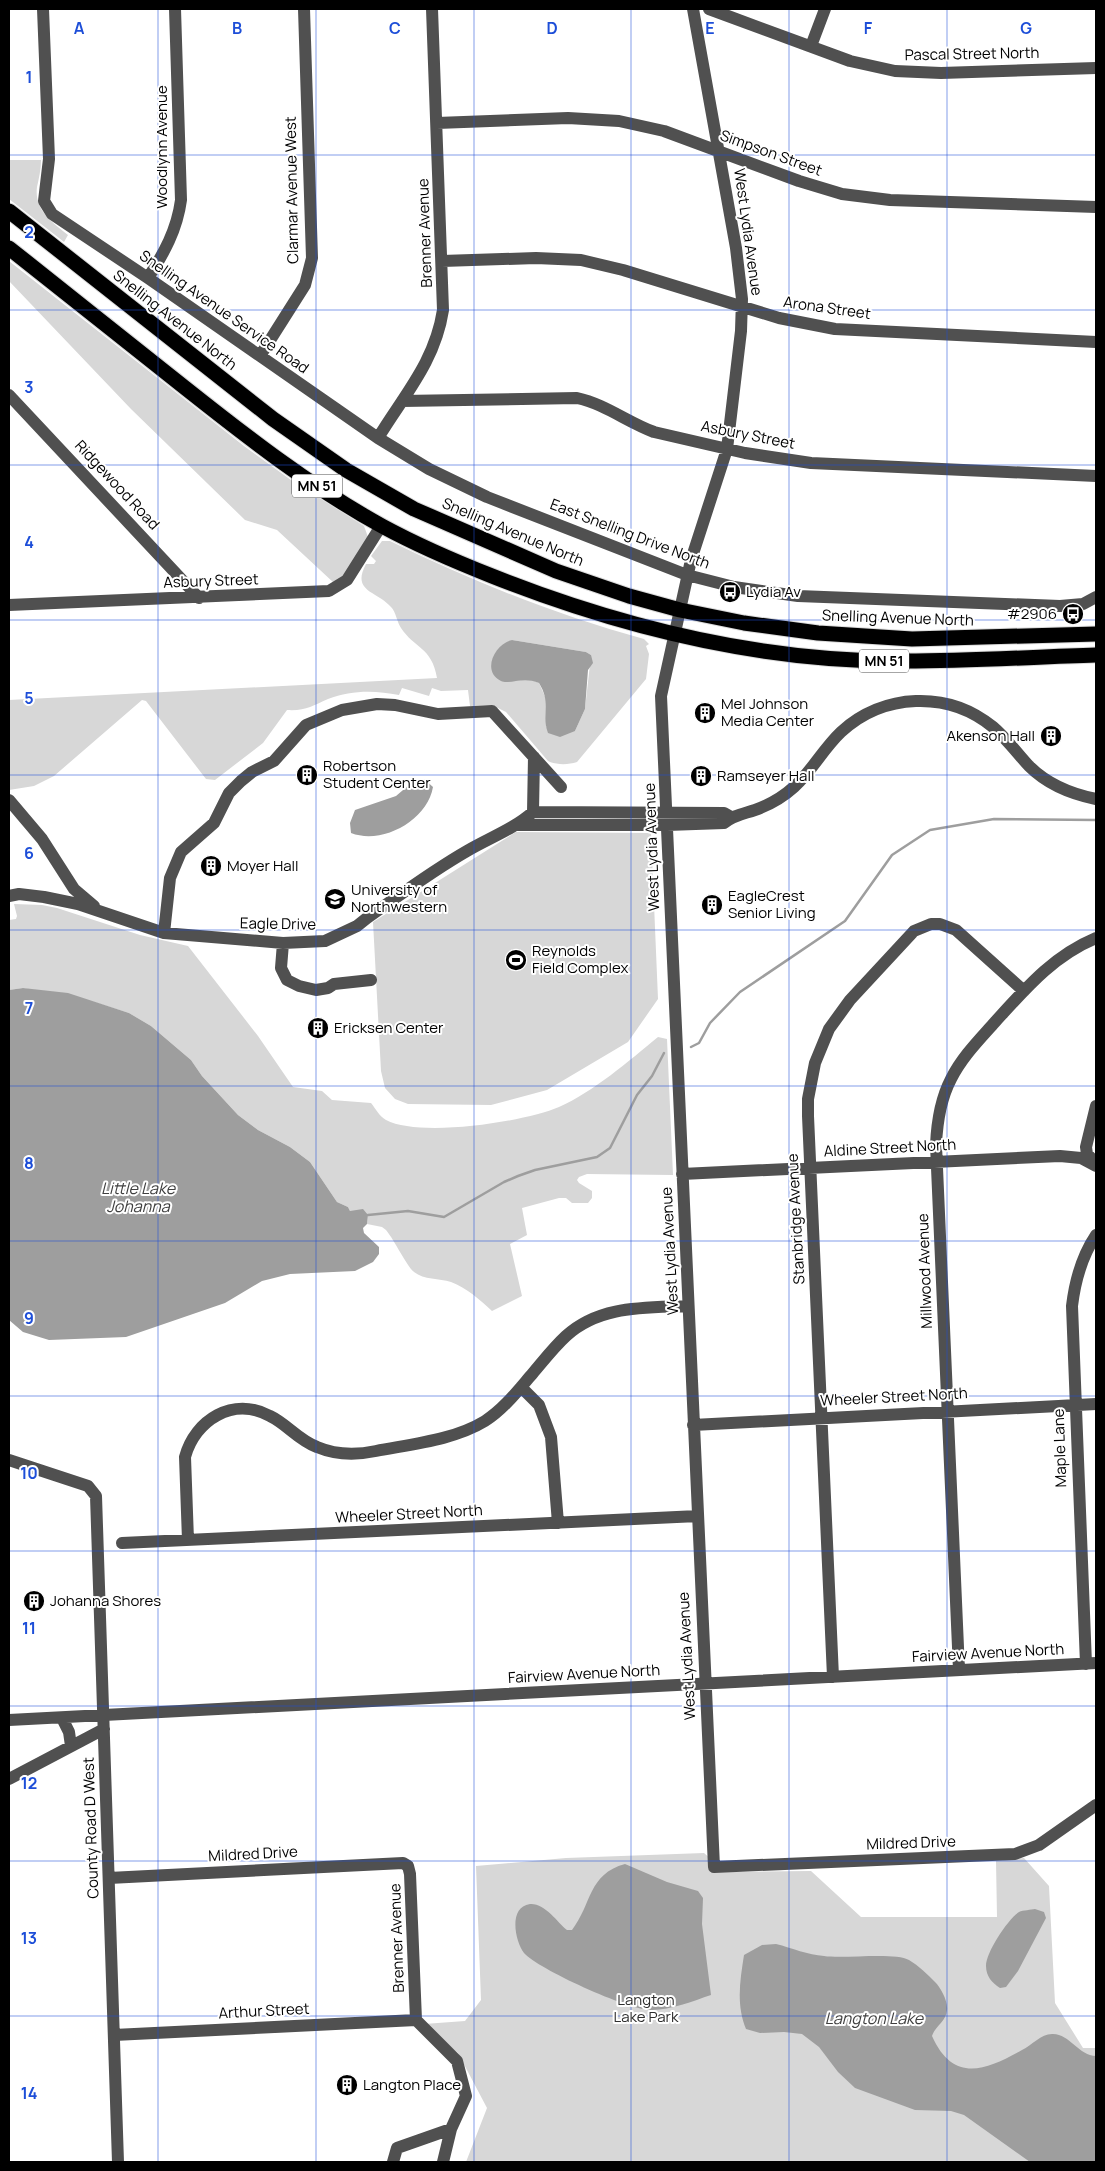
<svg xmlns="http://www.w3.org/2000/svg" width="1105" height="2171" font-family="Manrope,sans-serif">
  <rect width="100%" height="100%" fill="#fff"/>
  <path fill="#d7d7d7" fill-rule="evenodd" d="M 9,160 L 41,160 C 41,169 39,178 37,187 C 34,210 52,222 68,235 L 64,242 L 9,199 Z
    M 9,261 L 244,446 L 291,480 L 364,526 L 368,537 L 346,574 L 334,583 L 277,530 L 245,520 L 131,409 L 9,281 Z
    M 382,541 L 390,541 C 472,581 556,615 644,639 L 649,644 L 646,646 L 649,654 L 646,679 L 577,762 C 568,765 556,765 548,761 L 506,712 L 492,705 L 470,706 L 468,690 L 441,691 L 432,688 L 429,696 L 402,688 L 399,695 C 375,690 351,690 328,699 C 312,706 306,711 287,710 L 263,743 L 215,780 L 206,779 L 146,701 L 142,700 L 54,776 L 34,786 L 9,790 L 9,700 L 437,678 C 432,647 414,648 401,628 C 397,622 396,612 391,607 C 377,591 351,592 366,564 L 374,564 L 376,561 L 371,556 ZM 512,640 L 586,652 L 591,655 L 585,709 L 575,731 L 546,727 L 547,701 L 539,683 L 530,679 L 513,681 L 492,663 C 495,650 500,646 512,640 Z
    M 516,832 L 651,833 L 658,999 L 628,1042 L 547,1090 L 491,1105 L 408,1104 L 395,1099 L 385,1088 L 381,1071 L 373,922 Z
    M 14,904 L 42,905 L 57,908 L 140,935 L 188,946 L 258,1036 L 293,1087 L 322,1091 L 332,1100 L 371,1103 C 376,1109 379,1116 386,1120 C 420,1138 524,1122 559,1107 C 593,1092 629,1061 658,1037 L 667,1039 L 673,1175 L 587,1174 L 579,1177 L 577,1180 L 579,1183 L 592,1191 L 592,1198 L 588,1203 L 572,1203 L 566,1198 L 559,1198 L 522,1208 L 527,1235 L 510,1244 L 522,1296 L 492,1311 C 479,1299 467,1288 451,1282 C 439,1278 424,1280 414,1272 C 406,1265 395,1241 386,1230 L 382,1227 L 367,1224 L 368,1215 L 350,1211 L 348,1207 L 337,1202 L 310,1162 L 290,1147 L 258,1130 L 238,1115 L 202,1076 L 191,1060 L 151,1026 L 129,1013 L 94,1002 L 23,988 L 9,990 L 9,920 L 16,919 L 17,916 Z
    M 704,1853 L 726,1872 L 811,1871 L 861,1917 L 997,1917 L 996,1861 L 1024,1858 L 1049,1886 L 1055,2003 L 1083,2048 L 1096,2048 L 1096,2162 L 466,2162 L 487,2108 L 458,2053 L 424,2024 L 465,2021 L 481,2000 L 476,1866 L 566,1858 Z"/>
  <path fill="#9e9e9e" d="M 512,640 L 586,652 L 591,655 L 593,663 L 588,670 L 585,709 L 575,731 L 560,737 L 548,733 C 541,715 552,704 539,683 C 523,676 509,685 501,681 C 481,671 495,644 512,640 Z
    M 416,779 L 424,779 L 433,787 C 427,821 382,845 351,833 L 350,823 L 355,810 L 396,796 Z
    M 23,988 L 68,993 L 129,1013 L 151,1026 L 191,1060 L 202,1076 L 238,1115 L 258,1130 L 290,1147 L 310,1162 L 337,1202 L 348,1207 L 350,1211 L 363,1209 L 368,1215 L 367,1224 L 363,1228 L 364,1233 L 379,1247 L 379,1254 L 373,1262 L 355,1271 L 290,1274 L 262,1281 L 225,1303 L 126,1337 L 49,1340 L 23,1332 L 9,1320 L 9,990 Z
    M 625,1864 L 667,1882 L 698,1891 L 703,1898 L 702,1924 L 711,1995 C 693,2001 671,2010 652,2010 C 630,2011 538,1969 524,1953 C 515,1941 508,1907 530,1904 C 545,1903 557,1922 567,1930 L 572,1930 C 592,1904 588,1874 625,1864 Z
    M 1035,1909 L 1044,1912 L 1046,1918 L 1018,1971 L 1006,1987 L 1000,1988 C 992,1983 986,1976 986,1966 C 986,1952 1008,1919 1019,1912 C 1023,1910 1031,1910 1035,1909 Z
    M 776,1944 C 792,1948 808,1955 824,1956 C 844,1959 895,1952 909,1960 C 919,1966 927,1974 935,1982 C 941,1988 948,2001 947,2010 C 946,2022 935,2026 932,2036 C 953,2083 985,2071 1022,2050 C 1032,2045 1041,2034 1052,2034 C 1069,2033 1079,2056 1096,2056 L 1096,2162 L 1030,2162 L 964,2115 L 951,2111 L 915,2110 L 855,2088 L 838,2072 L 819,2047 L 802,2034 L 784,2032 L 760,2033 L 746,2029 C 736,2004 740,1981 744,1955 L 762,1945 Z"/>
  <g fill="none" stroke-linecap="round" stroke-linejoin="round">
    <path stroke="#9e9e9e" stroke-width="2.5" d="M 691,1047 L 699,1043 L 710,1023 L 740,992 L 845,921 L 892,855 L 930,830 L 994,819 L 1096,820
      M 368,1215 L 408,1211 L 444,1217 L 504,1182 L 518,1176 L 535,1170 L 597,1157 L 610,1148 L 637,1095 L 652,1076 L 664,1053"/>
    <g stroke="#dbdbdb" stroke-width="17">
      <path id="highway" d="M 9,211 L 273,419 L 346,470 L 414,509 L 556,571 L 629,596 L 680,610 L 744,623 L 818,633 L 912,639 L 1096,634
        M 9,248 C 67,294 126,341 184,387 C 247,437 311,487 382,526 C 417,545 454,561 492,576 C 618,626 754,660 891,661 C 959,662 1028,657 1096,655"/>
    </g>
    <path stroke="#505050" stroke-width="12" d="M 43,9 L 49,159 L 44,201 L 52,214 L 148,278 L 378,438 L 429,469 L 487,497 L 687,575 L 734,587 L 798,596 L 1060,606 L 1083,604 L 1096,597
      M 693,9 L 736,248 L 742,299 L 741,331 L 727,449 L 691,560 L 661,696 L 714,1867 L 1015,1854 L 1039,1845 L 1096,1805
      M 709,9 L 850,61 L 895,71 L 941,73 L 1096,68
      M 811,46 L 825,9
      M 437,123 L 568,118 L 619,121 L 664,131 L 799,181 L 842,194 L 890,200 L 1096,207
      M 442,261 L 536,258 L 581,260 L 623,270 L 779,318 L 835,329 L 1096,342
      M 148,278 C 164,253 177,230 181,200 L 175,9
      M 260,356 L 305,285 L 312,258 L 304,9
      M 9,395 L 199,598
      M 402,401 L 577,398 C 605,404 627,422 654,432 L 745,453 L 811,463 L 1096,476
      M 378,438 C 404,395 435,362 443,310 L 432,9
      M 9,605 L 329,591 L 347,580 L 381,526
      M 9,800 L 42,839 L 74,889 L 94,906
      M 533,812 L 534,757
      M 518,825 L 667,825 L 724,823 C 734,815 743,814 755,810 C 769,805 783,797 794,787 C 812,771 823,749 841,732 C 883,693 948,690 993,727 C 1007,739 1017,753 1029,766 C 1047,784 1071,794 1096,799
      M 9,896 L 19,894 L 44,897 L 78,904 L 164,933 L 283,943 L 325,941 L 357,926 L 367,918 C 400,895 432,871 467,851 C 489,838 514,829 533,812 L 724,813 L 731,817
      M 164,933 L 170,878 L 181,852 L 214,823 L 229,793 L 241,781 L 252,772 L 274,761 L 306,725 L 342,710 L 377,704 L 395,705 L 438,714 L 492,711 L 561,787
      M 283,943 L 281,968 L 287,980 L 299,986 L 316,990 L 328,988 L 334,984 L 371,980
      M 1096,1163 L 1087,1154 L 1086,1147 L 1096,1106
      M 682,1174 L 1060,1156 L 1081,1158 L 1096,1166
      M 521,1387 L 539,1405 L 551,1437 L 558,1523
      M 693,1425 L 1096,1404
      M 9,1460 L 88,1486 L 96,1496 L 118,2162
      M 188,1540 L 185,1457 C 195,1420 233,1396 270,1416 C 287,1424 298,1440 317,1447 C 336,1455 357,1455 376,1451 C 412,1444 454,1440 485,1421 C 504,1409 519,1389 533,1373 C 544,1360 554,1347 566,1336 C 600,1305 645,1308 688,1306
      M 122,1543 L 698,1516
      M 1086,1664 L 1072,1306 C 1075,1281 1082,1256 1096,1235
      M 959,1670 L 936,1145 C 937,1122 940,1100 951,1079 C 962,1057 979,1040 995,1022 C 1026,988 1053,956 1096,938
      M 833,1677 L 808,1116 L 808,1099 L 815,1063 L 829,1029 L 850,1000 L 914,931 L 931,924 L 940,924 L 956,930 L 1024,991
      M 62,1718 L 69,1732 L 71,1746
      M 9,1720 L 1096,1663
      M 9,1779 L 104,1729
      M 109,1878 L 403,1863 L 408,1866 L 410,1874 L 416,2020
      M 416,2020 L 457,2061 L 466,2096 L 451,2129 L 443,2162
      M 114,2035 L 416,2020
      M 393,2162 L 397,2148 L 451,2129"/>
    <use href="#highway" stroke="#000" stroke-width="15"/>
  </g>
  <path fill="none" stroke="#1d4ed8" stroke-width="1" stroke-opacity="0.55" d="M 158,9 L 158,2162M 316,9 L 316,2162M 474,9 L 474,2162M 631,9 L 631,2162M 789,9 L 789,2162M 947,9 L 947,2162M 9,155 L 1096,155M 9,310 L 1096,310M 9,465 L 1096,465M 9,620 L 1096,620M 9,775 L 1096,775M 9,930 L 1096,930M 9,1086 L 1096,1086M 9,1241 L 1096,1241M 9,1396 L 1096,1396M 9,1551 L 1096,1551M 9,1706 L 1096,1706M 9,1861 L 1096,1861M 9,2016 L 1096,2016"/>
  <defs>
    <g id="bus-disc" transform="scale(1.125)"><circle r="9.5" fill="#000" stroke="#fff"/><path d="M-5-6H5V4H4V6H2V4H-2V6H-4V4H-5ZM-3.5-4V0h7V-4ZM-3.5 1.2v1.5H-2V1.2ZM2 1.2v1.5H3.5V1.2Z" fill="#fff"/></g>
    <g id="building-disc" transform="scale(1.125)"><circle r="9.5" fill="#000" stroke="#fff"/><path d="M-4-6H4V6H1V3H-1V6H-4ZM-2.5-4.3h1.7v1.8h-1.7ZM.8-4.3h1.7v1.8H.8ZM-2.5-1h1.7V.8h-1.7ZM.8-1h1.7V.8H.8Z" fill="#fff"/></g>
    <g id="university-disc" transform="scale(1.125)"><circle r="9.5" fill="#000" stroke="#fff"/><path d="M0-5L7-2L0 1L-7-2ZM-4 1L0 2.5L4 1V4Q0 6-4 4Z" fill="#fff"/></g>
    <g id="stadium-disc" transform="scale(1.125)"><circle r="9.5" fill="#000" stroke="#fff"/><path d="M0-5a6.5 5 0 1 0 0 10a6.5 5 0 1 0 0-10ZM-3.5-1.8h7v3.6h-7Z" fill="#fff"/></g>
  </defs>
  <g fill-rule="evenodd">
    <use href="#bus-disc" x="730" y="592"/>
    <use href="#bus-disc" x="1073" y="614"/>
    <use href="#building-disc" x="705" y="713"/>
    <use href="#building-disc" x="1051" y="736"/>
    <use href="#building-disc" x="307" y="775"/>
    <use href="#building-disc" x="701" y="776"/>
    <use href="#building-disc" x="211" y="866"/>
    <use href="#university-disc" x="335" y="899"/>
    <use href="#building-disc" x="712" y="905"/>
    <use href="#stadium-disc" x="516" y="960"/>
    <use href="#building-disc" x="318" y="1028"/>
    <use href="#building-disc" x="34" y="1601"/>
    <use href="#building-disc" x="347" y="2085"/>
  </g>
  <g text-anchor="middle" stroke-width="4" stroke-linejoin="round" paint-order="stroke">
    <g fill="#fff" stroke="#4c4c4c" stroke-width="1">
      <rect x="292" y="474.5" width="50" height="23" rx="4"/>
      <rect x="859" y="649.5" width="50" height="23" rx="4"/>
    </g>
    <g font-size="14" font-weight="bold" fill="#000">
      <text x="317" y="491">MN 51</text>
      <text x="884" y="666">MN 51</text>
    </g>
    <g font-size="15" fill="#000" stroke="#fff">
      <text transform="translate(972 54) rotate(-1)" y="5">Pascal Street North</text>
      <text transform="translate(162 147) rotate(-90)" y="5">Woodlynn Avenue</text>
      <text transform="translate(771 153) rotate(20)" y="5">Simpson Street</text>
      <text transform="translate(292 190) rotate(-91)" y="5">Clarmar Avenue West</text>
      <text transform="translate(748 232) rotate(82)" y="5">West Lydia Avenue</text>
      <text transform="translate(425 233) rotate(-92)" y="5">Brenner Avenue</text>
      <text transform="translate(827 308) rotate(8)" y="5">Arona Street</text>
      <text transform="translate(224 312) rotate(35)" y="5">Snelling Avenue Service Road</text>
      <text transform="translate(175 320) rotate(38)" y="5">Snelling Avenue North</text>
      <text transform="translate(748 435) rotate(11)" y="5">Asbury Street</text>
      <text transform="translate(117 485) rotate(47)" y="5">Ridgewood Road</text>
      <text transform="translate(513 532) rotate(23)" y="5">Snelling Avenue North</text>
      <text transform="translate(630 534) rotate(21)" y="5">East Snelling Drive North</text>
      <text transform="translate(211 581) rotate(-2)" y="5">Asbury Street</text>
      <text transform="translate(898 618) rotate(2)" y="5">Snelling Avenue North</text>
      <text transform="translate(652 847) rotate(-92)" y="5">West Lydia Avenue</text>
      <text transform="translate(278 924) rotate(1)" y="5">Eagle Drive</text>
      <text transform="translate(890 1148) rotate(-3)" y="5">Aldine Street North</text>
      <text transform="translate(796 1219) rotate(-93)" y="5">Stanbridge Avenue</text>
      <text transform="translate(670 1251) rotate(-93)" y="5">West Lydia Avenue</text>
      <text transform="translate(925 1271) rotate(-92)" y="5">Millwood Avenue</text>
      <text transform="translate(894 1397) rotate(-3)" y="5">Wheeler Street North</text>
      <text transform="translate(1060 1448) rotate(-92)" y="5">Maple Lane</text>
      <text transform="translate(409 1514) rotate(-3)" y="5">Wheeler Street North</text>
      <text transform="translate(988 1653) rotate(-3)" y="5">Fairview Avenue North</text>
      <text transform="translate(687 1656) rotate(-93)" y="5">West Lydia Avenue</text>
      <text transform="translate(584 1674) rotate(-3)" y="5">Fairview Avenue North</text>
      <text transform="translate(91 1828) rotate(-92)" y="5">County Road D West</text>
      <text transform="translate(911 1843) rotate(-2)" y="5">Mildred Drive</text>
      <text transform="translate(253 1854) rotate(-3)" y="5">Mildred Drive</text>
      <text transform="translate(397 1938) rotate(-92)" y="5">Brenner Avenue</text>
      <text transform="translate(264 2011) rotate(-3)" y="5">Arthur Street</text>
    </g>
    <g font-size="15" fill="#000" stroke="#fff" text-anchor="start">
      <text x="746" y="597">Lydia Av</text>
      <text x="1057" y="619" text-anchor="end">#2906</text>
      <text x="721" y="709">Mel Johnson<tspan x="721" dy="17">Media Center</tspan></text>
      <text x="1035" y="741" text-anchor="end">Akenson Hall</text>
      <text x="323" y="771">Robertson<tspan x="323" dy="17">Student Center</tspan></text>
      <text x="717" y="781">Ramseyer Hall</text>
      <text x="227" y="871">Moyer Hall</text>
      <text x="351" y="895">University of<tspan x="351" dy="17">Northwestern</tspan></text>
      <text x="728" y="901">EagleCrest<tspan x="728" dy="17">Senior Living</tspan></text>
      <text x="532" y="956">Reynolds<tspan x="532" dy="17">Field Complex</tspan></text>
      <text x="334" y="1033">Ericksen Center</text>
      <text x="50" y="1606">Johanna Shores</text>
      <text x="363" y="2090">Langton Place</text>
    </g>
    <g font-size="15" fill="#2e2e2e" stroke="#fff">
      <text x="646" y="2005">Langton<tspan x="646" dy="17">Lake Park</tspan></text>
    </g>
    <g font-size="16" font-style="italic" fill="#3f3f3f" stroke="#fff">
      <text x="138" y="1194">Little Lake<tspan x="138" dy="18">Johanna</tspan></text>
      <text x="874" y="2024">Langton Lake</text>
    </g>
  </g>
  <g font-size="16" text-anchor="middle" font-weight="bold" fill="#1d4ed8" stroke="#fff" stroke-width="4" stroke-linejoin="round" paint-order="stroke">
    <text x="79" y="34">A</text>
    <text x="237" y="34">B</text>
    <text x="395" y="34">C</text>
    <text x="552" y="34">D</text>
    <text x="710" y="34">E</text>
    <text x="868" y="34">F</text>
    <text x="1026" y="34">G</text>
    <text x="29" y="83">1</text>
    <text x="29" y="238">2</text>
    <text x="29" y="393">3</text>
    <text x="29" y="548">4</text>
    <text x="29" y="704">5</text>
    <text x="29" y="859">6</text>
    <text x="29" y="1014">7</text>
    <text x="29" y="1169">8</text>
    <text x="29" y="1324">9</text>
    <text x="29" y="1479">10</text>
    <text x="29" y="1634">11</text>
    <text x="29" y="1789">12</text>
    <text x="29" y="1944">13</text>
    <text x="29" y="2099">14</text>
  </g>
  <rect width="1105" height="2171" fill="none" stroke="#000000" stroke-width="20"/>
</svg>
